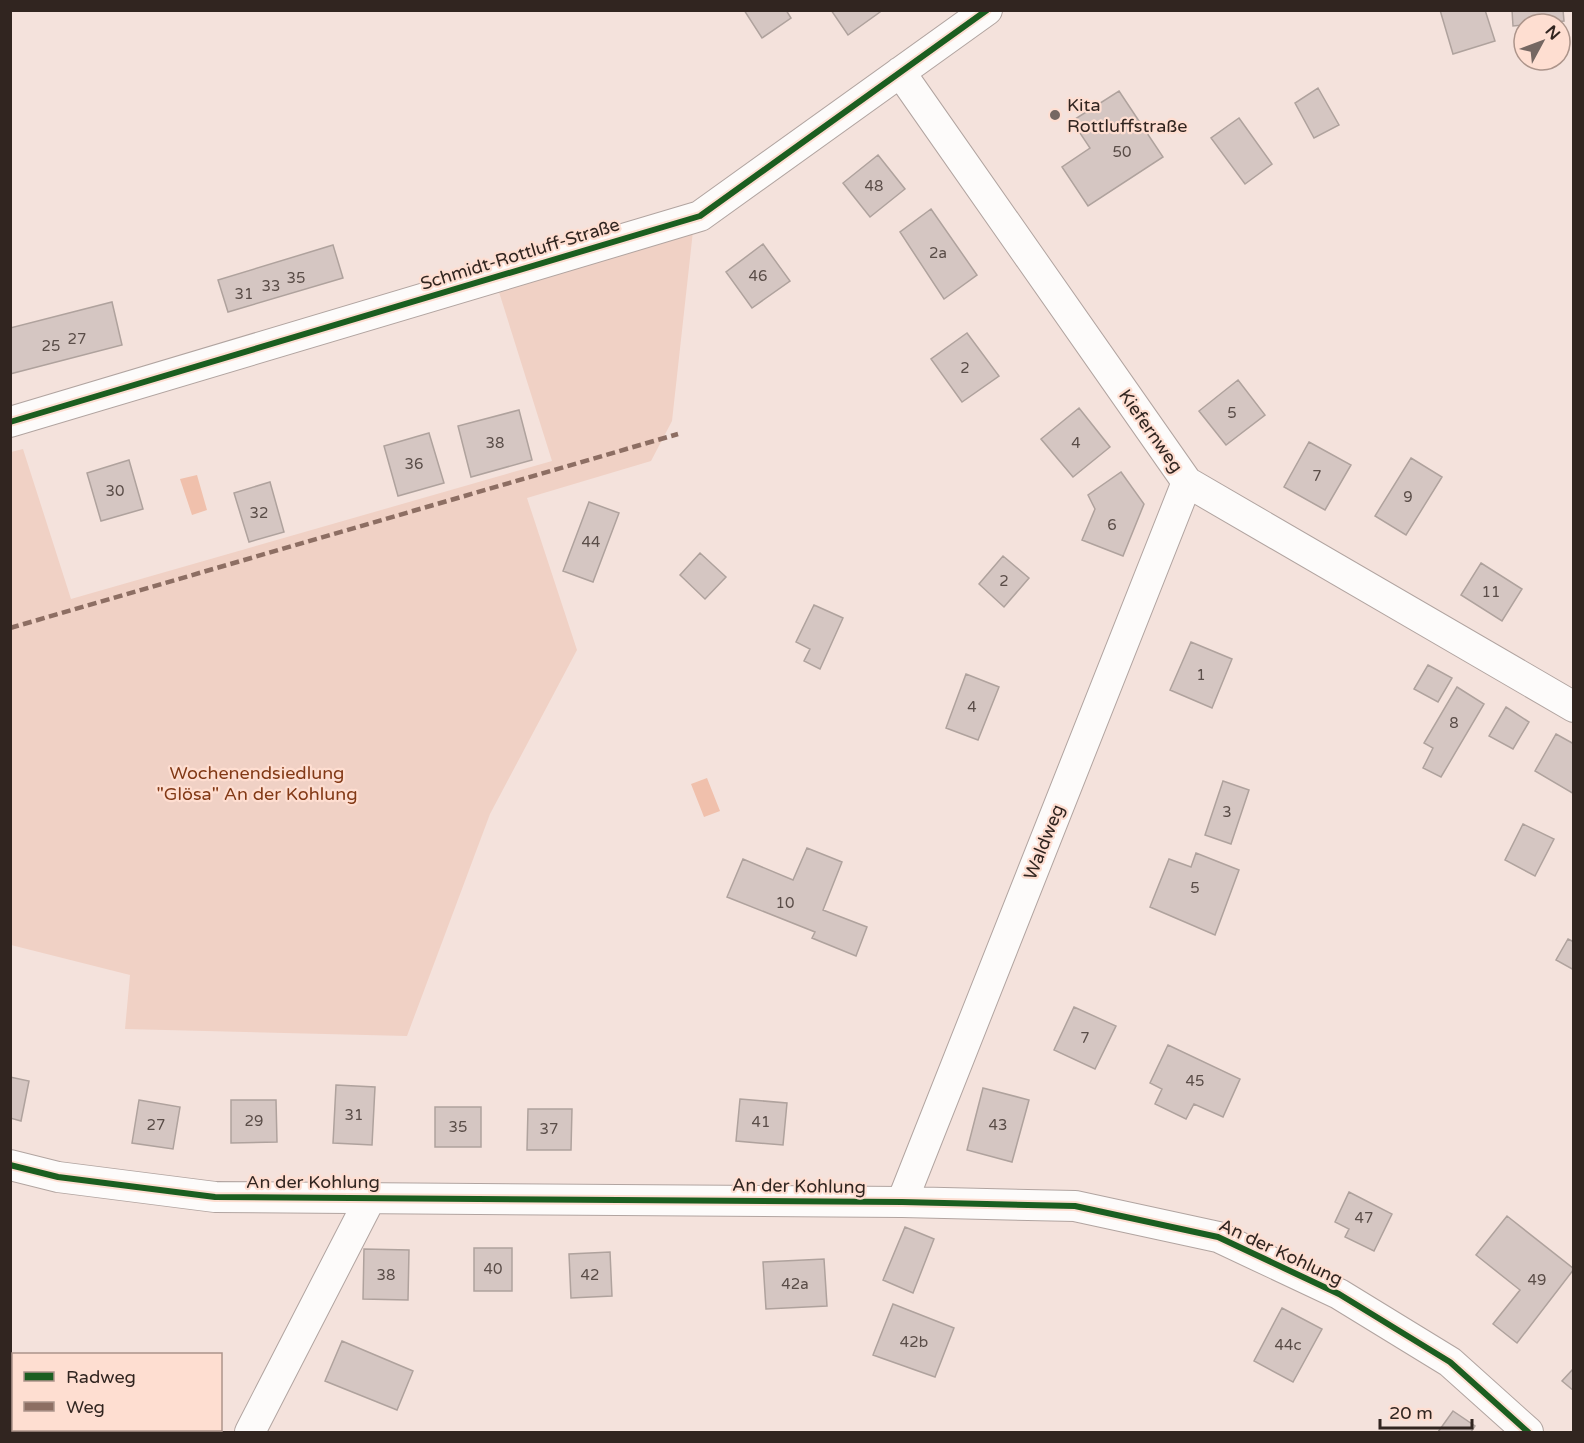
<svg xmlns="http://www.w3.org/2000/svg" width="1584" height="1443" font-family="'Varela Round',sans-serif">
  <rect width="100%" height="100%" fill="#f4e2dc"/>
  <path fill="#f0d1c5" d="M 693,231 L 672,421 L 651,461 L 527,498 L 577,650 L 490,814 L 407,1036 L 125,1029 L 130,975 L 11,945 L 11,452 L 23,449 L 71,599 L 552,461 L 499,292 Z"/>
  <path fill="#f0c0ac" d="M 197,475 L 207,510 L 192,515 L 180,479 Z
    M 707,778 L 720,811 L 704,817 L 691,784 Z"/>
  <path fill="#d5c6c2" stroke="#afa29d" stroke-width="1.5" d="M 744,10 L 786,10 L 791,18 L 762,38 Z
    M 831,10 L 879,10 L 880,12 L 848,35 Z
    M 1440,10 L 1485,10 L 1495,41 L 1453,54 Z
    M 1512,10 L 1563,10 L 1564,21 L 1513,26 Z
    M 1318,88 L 1339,125 L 1314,138 L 1295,103 Z
    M 1119,91 L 1163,157 L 1088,206 L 1062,167 L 1090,148 L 1072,121 Z
    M 1239,118 L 1272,164 L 1245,184 L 1211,138 Z
    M 878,155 L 905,189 L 870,217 L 843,183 Z
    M 931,209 L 977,275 L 944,299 L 900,232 Z
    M 763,244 L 790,281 L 752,308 L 726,272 Z
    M 333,245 L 343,278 L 228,312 L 218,280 Z
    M 112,302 L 122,345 L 10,374 L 10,328 Z
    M 967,333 L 999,376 L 962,402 L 931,359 Z
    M 1238,380 L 1265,415 L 1226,445 L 1199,411 Z
    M 1079,408 L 1110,447 L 1073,477 L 1041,439 Z
    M 519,410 L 532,460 L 471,477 L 458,426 Z
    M 429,433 L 444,483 L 398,496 L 384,446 Z
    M 1309,442 L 1351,465 L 1325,510 L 1284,487 Z
    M 1411,458 L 1442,477 L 1406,535 L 1375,516 Z
    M 129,460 L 143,509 L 101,521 L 87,473 Z
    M 1121,472 L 1144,504 L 1123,556 L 1082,540 L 1095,509 L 1088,495 Z
    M 270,482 L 284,532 L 249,542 L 234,493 Z
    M 589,502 L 619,513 L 593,582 L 563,571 Z
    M 700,553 L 726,577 L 705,599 L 680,575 Z
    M 1003,556 L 1029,578 L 1004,607 L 979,584 Z
    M 1481,563 L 1522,589 L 1502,621 L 1461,595 Z
    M 814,605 L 843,618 L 820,669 L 804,661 L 810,649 L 796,642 Z
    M 1191,642 L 1232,659 L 1212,708 L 1170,690 Z
    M 1428,665 L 1452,678 L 1438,702 L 1414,689 Z
    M 966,674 L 999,687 L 978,740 L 946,728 Z
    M 1457,687 L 1484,704 L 1441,777 L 1423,768 L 1433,748 L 1424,743 Z
    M 1506,707 L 1529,722 L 1513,749 L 1489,736 Z
    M 1556,734 L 1574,744 L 1574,794 L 1535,771 Z
    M 1223,781 L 1249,790 L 1231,844 L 1205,835 Z
    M 1523,824 L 1554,839 L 1535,876 L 1505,860 Z
    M 807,848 L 842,862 L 823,910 L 867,927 L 856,956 L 812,938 L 815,932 L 727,897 L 743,859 L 793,880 Z
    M 1196,853 L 1239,870 L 1215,935 L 1150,907 L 1169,859 L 1191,867 Z
    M 1568,939 L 1574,942 L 1574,970 L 1556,960 Z
    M 1074,1007 L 1116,1026 L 1095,1069 L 1054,1050 Z
    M 1168,1045 L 1240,1079 L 1223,1117 L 1194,1104 L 1186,1119 L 1155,1104 L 1162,1089 L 1150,1083 Z
    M 10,1077 L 29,1081 L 21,1121 L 10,1118 Z
    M 336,1085 L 375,1087 L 372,1145 L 333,1143 Z
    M 983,1088 L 1029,1100 L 1012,1162 L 967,1150 Z
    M 740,1099 L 787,1103 L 783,1145 L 736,1141 Z
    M 139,1100 L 180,1107 L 173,1149 L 132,1143 Z
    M 231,1100 L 276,1100 L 277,1142 L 231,1143 Z
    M 435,1107 L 481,1107 L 481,1147 L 435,1147 Z
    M 528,1109 L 572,1109 L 571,1150 L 527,1150 Z
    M 1349,1192 L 1392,1214 L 1374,1251 L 1345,1237 L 1349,1229 L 1335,1222 Z
    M 1507,1216 L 1574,1269 L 1517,1343 L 1493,1324 L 1520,1290 L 1476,1255 Z
    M 905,1227 L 934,1239 L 913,1293 L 883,1280 Z
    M 474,1248 L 512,1248 L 512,1291 L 474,1291 Z
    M 364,1249 L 409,1250 L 408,1300 L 363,1299 Z
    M 610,1252 L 612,1296 L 571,1298 L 569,1254 Z
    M 824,1259 L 827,1306 L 766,1309 L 763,1262 Z
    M 893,1304 L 954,1328 L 935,1377 L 873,1355 Z
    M 1282,1308 L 1322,1329 L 1293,1382 L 1254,1361 Z
    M 342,1341 L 413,1371 L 397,1410 L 325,1381 Z
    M 1574,1368 L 1574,1391 L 1562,1381 Z
    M 1453,1411 L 1475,1426 L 1471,1432 L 1438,1432 Z"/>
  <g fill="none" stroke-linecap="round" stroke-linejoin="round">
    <g stroke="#b1a4a0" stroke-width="32">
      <path id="minor" d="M 900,72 L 1187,482 L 1574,707
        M 10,422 L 700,216 L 987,10
        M 10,1165 L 58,1177 L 215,1197 L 902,1202 L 1075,1206 L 1218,1237 L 1339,1294 L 1450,1362 L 1528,1432
        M 902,1202 L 1187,482
        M 250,1432 L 371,1197"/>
    </g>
    <use href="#minor" stroke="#fdfbfa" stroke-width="30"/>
    <path stroke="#8d6e63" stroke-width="4.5" stroke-dasharray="9 4.5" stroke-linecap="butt" d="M 10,628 L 678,434
      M 10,1420 L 14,1424
      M 19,1430 L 22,1432"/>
    <g stroke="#feded1" stroke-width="10">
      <path id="cycleway" d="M 10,422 L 700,216 L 987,10
        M 10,1165 L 58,1177 L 215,1197 L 902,1202 L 1075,1206 L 1218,1237 L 1339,1294 L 1450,1362 L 1528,1432"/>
    </g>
    <use href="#cycleway" stroke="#1b5e20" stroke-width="6"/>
  </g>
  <circle fill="#756762" stroke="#feded1" stroke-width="2" cx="1055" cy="115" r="6"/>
  <g text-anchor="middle" stroke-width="4.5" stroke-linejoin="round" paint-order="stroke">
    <g font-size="15" fill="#5a4d48">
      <text x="1122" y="157">50</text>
      <text x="874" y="191">48</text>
      <text x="938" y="258">2a</text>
      <text x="758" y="281">46</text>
      <text x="296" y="283">35</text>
      <text x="271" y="291">33</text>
      <text x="244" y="299">31</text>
      <text x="77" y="344">27</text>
      <text x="51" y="351">25</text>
      <text x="965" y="373">2</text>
      <text x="1232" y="418">5</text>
      <text x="495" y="448">38</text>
      <text x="1076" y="448">4</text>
      <text x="414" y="469">36</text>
      <text x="1317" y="481">7</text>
      <text x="115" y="496">30</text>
      <text x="1408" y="502">9</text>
      <text x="259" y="518">32</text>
      <text x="1112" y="530">6</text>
      <text x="591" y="547">44</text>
      <text x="1004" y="586">2</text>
      <text x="1491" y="597">11</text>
      <text x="1201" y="680">1</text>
      <text x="972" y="712">4</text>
      <text x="1454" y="728">8</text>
      <text x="1227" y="817">3</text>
      <text x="1195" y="893">5</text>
      <text x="785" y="908">10</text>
      <text x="1085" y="1043">7</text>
      <text x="1195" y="1086">45</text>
      <text x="354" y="1120">31</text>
      <text x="254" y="1126">29</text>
      <text x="761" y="1127">41</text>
      <text x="156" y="1130">27</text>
      <text x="998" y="1130">43</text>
      <text x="458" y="1132">35</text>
      <text x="549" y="1134">37</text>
      <text x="1364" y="1223">47</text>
      <text x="493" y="1274">40</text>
      <text x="386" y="1280">38</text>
      <text x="590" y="1280">42</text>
      <text x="1537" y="1285">49</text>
      <text x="795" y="1289">42a</text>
      <text x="914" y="1347">42b</text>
      <text x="1288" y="1350">44c</text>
    </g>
    <g font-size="18" fill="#312520" stroke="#feded1" text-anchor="start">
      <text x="1067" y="111">Kita<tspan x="1067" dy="21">Rottluffstraße</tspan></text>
    </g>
    <g font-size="18" fill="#312520" stroke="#feded1">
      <text transform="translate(520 254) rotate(-17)" y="6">Schmidt-Rottluff-Straße</text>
      <text transform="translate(1151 431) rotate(55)" y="6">Kiefernweg</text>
      <text transform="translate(1044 842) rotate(-68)" y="6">Waldweg</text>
      <text x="313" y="1188">An der Kohlung</text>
      <text transform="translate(799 1186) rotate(1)" y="6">An der Kohlung</text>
      <text transform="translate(1281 1252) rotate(25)" y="6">An der Kohlung</text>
    </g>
    <g font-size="18" fill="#823916" stroke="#feded1">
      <text x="257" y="779">Wochenendsiedlung<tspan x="257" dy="21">"Glösa" An der Kohlung</tspan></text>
    </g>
  </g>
  <rect width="1584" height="1443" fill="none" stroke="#312520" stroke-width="24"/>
  <rect x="12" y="1353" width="210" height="78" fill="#feded1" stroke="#ac948a" stroke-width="1.5"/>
  <rect x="24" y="1372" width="30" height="9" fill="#1b5e20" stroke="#ac948a" stroke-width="1.5"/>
  <text x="66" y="1383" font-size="18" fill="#312520">Radweg</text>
  <rect x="24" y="1402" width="30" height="9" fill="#8d6e63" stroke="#ac948a" stroke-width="1.5"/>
  <text x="66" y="1413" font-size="18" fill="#312520">Weg</text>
  <g transform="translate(1542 42) rotate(49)"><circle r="28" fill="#feded1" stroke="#ac948a" stroke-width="1.5"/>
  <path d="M0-4.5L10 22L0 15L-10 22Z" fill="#756762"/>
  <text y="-9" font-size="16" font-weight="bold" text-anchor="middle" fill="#312520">N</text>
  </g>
  <path d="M1380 1419v9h92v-9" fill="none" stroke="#312520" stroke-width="3"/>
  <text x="1389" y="1419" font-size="18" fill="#312520" stroke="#feded1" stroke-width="4.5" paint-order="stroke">20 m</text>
</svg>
